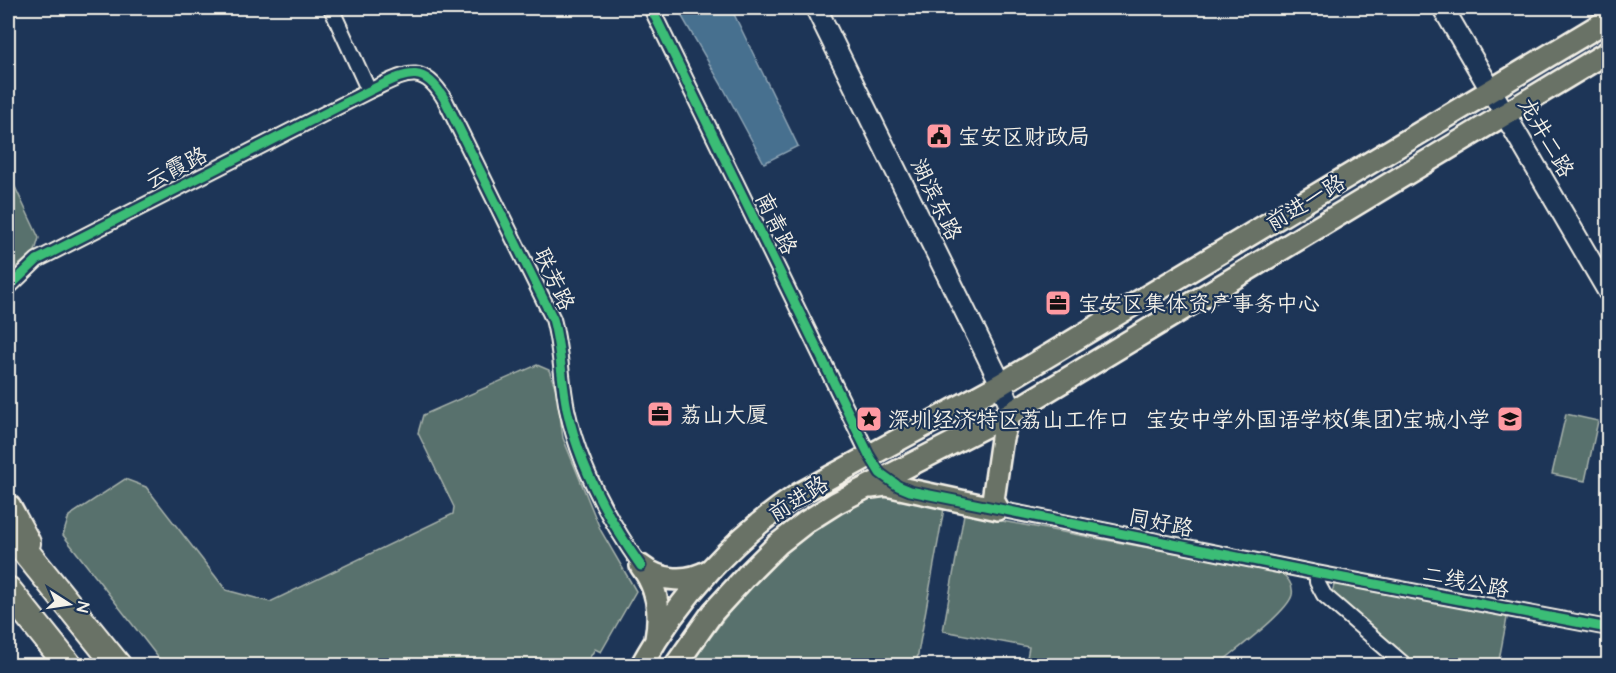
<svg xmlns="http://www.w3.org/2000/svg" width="1616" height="673" font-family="'Architects Daughter','LXGW WenKai TC',sans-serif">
  <rect width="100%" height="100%" fill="#1d3557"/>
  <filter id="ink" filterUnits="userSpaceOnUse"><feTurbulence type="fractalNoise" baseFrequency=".0167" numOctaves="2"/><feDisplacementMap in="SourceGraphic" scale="12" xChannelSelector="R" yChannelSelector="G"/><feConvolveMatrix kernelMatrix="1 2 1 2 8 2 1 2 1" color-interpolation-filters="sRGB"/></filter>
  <g filter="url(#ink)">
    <path fill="#59716d" stroke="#a6b1aa" stroke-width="1.5" d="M 8,172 L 39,238 L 35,251 L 8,274 Z
      M 537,365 L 549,370 L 557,392 L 563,438 L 601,531 L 636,591 L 601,652 L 595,649 L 585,665 L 164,665 L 63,535 L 69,516 L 125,479 L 146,487 L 226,590 L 270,602 L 453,514 L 454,507 L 418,433 L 423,415 Z
      M 1566,414 L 1598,421 L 1585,481 L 1552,474 Z
      M 870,493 L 945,503 L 916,665 L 689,666 L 732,608 L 761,575 L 791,543 Z
      M 964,514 L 1280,572 C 1287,577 1294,585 1292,595 C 1288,612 1233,652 1218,665 L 1043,665 L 1026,663 L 1029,647 L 943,631 Z
      M 1335,581 L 1502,612 L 1507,618 L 1499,660 L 1492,665 L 1416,665 L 1332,593 Z"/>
    <path fill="#476f8f" stroke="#8ca3b3" stroke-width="1.5" d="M 677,8 L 731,8 L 798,146 L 764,163 L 724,89 Z"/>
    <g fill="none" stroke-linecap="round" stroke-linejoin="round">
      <g stroke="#f4f1e8" stroke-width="18">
        <path id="street" d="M 331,8 L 369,91
          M 651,8 L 869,455
          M 8,288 L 37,260 L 369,91 C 404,75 422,60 445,100 L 553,319 C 561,348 561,379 567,409 C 579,465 608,519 641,566
          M 998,509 L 1317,573 L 1608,628
          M 1317,573 L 1317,582 L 1324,595 L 1406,666"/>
      </g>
      <g stroke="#f4f1e8" stroke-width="24">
        <path id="secondary" d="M 816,8 L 1001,384 L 1009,404 L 1009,414
          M 1443,8 L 1608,291"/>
      </g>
      <g stroke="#f4f1e8" stroke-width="26">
        <path id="primary" d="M 871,487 L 886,485 L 998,509
          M 998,509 L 993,500 L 1002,438 L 1009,414
          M 641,566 C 658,588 661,612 656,639
          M 641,566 C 661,582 688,583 710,570
          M 641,666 C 679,597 734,537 799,494 L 1001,384 L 1608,20
          M 675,666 L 713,612 L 746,576 L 778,544 L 806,522 L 836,503 L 1009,414 L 1608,52"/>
      </g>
      <g stroke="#f4f1e8" stroke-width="30">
        <path id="highway" d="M 8,508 L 27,543
          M 8,530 L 118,666
          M 8,590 L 69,666"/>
      </g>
      <use href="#street" stroke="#1d3557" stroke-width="14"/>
      <use href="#secondary" stroke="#1d3557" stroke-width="20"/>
      <use href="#primary" stroke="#697266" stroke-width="21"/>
      <use href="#highway" stroke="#697266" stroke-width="26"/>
      <g stroke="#1d3557" stroke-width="13">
        <path id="cycleway" d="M 651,8 L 869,455 L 880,473 L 898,486 L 910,491 L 1317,573 L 1608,628
          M 8,288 L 37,260 L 369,91 C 404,75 422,60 445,100 L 553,319 C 561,348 561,379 567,409 C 579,465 608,519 641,566"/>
      </g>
      <use href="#cycleway" stroke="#3abd76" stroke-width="9"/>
    </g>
  </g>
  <defs>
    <g id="civic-square" transform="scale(1.35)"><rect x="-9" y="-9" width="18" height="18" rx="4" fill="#ff9aa2" stroke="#1d3557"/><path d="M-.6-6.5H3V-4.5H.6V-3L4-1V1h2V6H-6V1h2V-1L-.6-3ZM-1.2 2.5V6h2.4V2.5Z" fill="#111"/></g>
    <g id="office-square" transform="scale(1.35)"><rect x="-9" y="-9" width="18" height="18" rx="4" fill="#ff9aa2" stroke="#1d3557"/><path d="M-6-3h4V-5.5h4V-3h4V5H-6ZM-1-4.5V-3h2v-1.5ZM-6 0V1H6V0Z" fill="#111"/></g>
    <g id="sight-square" transform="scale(1.35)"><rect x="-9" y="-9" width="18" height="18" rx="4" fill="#ff9aa2" stroke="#1d3557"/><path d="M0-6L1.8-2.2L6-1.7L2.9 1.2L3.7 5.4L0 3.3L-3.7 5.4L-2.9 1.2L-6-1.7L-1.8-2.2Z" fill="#111"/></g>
    <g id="school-square" transform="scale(1.35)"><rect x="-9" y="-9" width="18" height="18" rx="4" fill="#ff9aa2" stroke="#1d3557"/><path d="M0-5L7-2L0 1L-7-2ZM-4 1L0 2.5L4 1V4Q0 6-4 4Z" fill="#111"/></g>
  </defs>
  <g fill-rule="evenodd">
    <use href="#civic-square" x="939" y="136"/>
    <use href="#office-square" x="1058" y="303"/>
    <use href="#office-square" x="660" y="414"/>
    <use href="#sight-square" x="869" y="419"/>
    <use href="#school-square" x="1510" y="419"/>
  </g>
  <g text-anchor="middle" stroke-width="4.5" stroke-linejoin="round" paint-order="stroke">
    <g font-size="22" fill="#f4f1e8" stroke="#1d3557" text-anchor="start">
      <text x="958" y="144">宝安区财政局</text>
      <text x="1078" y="311">宝安区集体资产事务中心</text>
      <text x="680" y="422">荔山大厦</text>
      <text x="888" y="427">深圳经济特区荔山工作口</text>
      <text x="1490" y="427" text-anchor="end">宝安中学外国语学校(集团)宝城小学</text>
    </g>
    <g font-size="22" fill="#f4f1e8" stroke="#1d3557">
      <text transform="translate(1547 137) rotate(60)" y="8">龙井二路</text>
      <text transform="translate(176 167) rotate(-27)" y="8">云霞路</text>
      <text transform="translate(937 199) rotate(64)" y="8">湖滨东路</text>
      <text transform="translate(1305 202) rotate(-31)" y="8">前进一路</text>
      <text transform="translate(777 223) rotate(64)" y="8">南青路</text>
      <text transform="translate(555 279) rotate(65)" y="8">联芳路</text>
      <text transform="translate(798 498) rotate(-32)" y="8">前进路</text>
      <text transform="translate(1161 522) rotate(11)" y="8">同好路</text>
      <text transform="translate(1466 581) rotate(11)" y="8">二线公路</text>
    </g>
  </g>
  <rect width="1616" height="673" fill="none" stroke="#1d3557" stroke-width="30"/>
  <rect x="15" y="15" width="1586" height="643" fill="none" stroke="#f4f1e8" stroke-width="2" filter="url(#ink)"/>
  <g transform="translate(69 604) rotate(102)" stroke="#1d3557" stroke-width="4.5" paint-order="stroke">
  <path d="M0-4.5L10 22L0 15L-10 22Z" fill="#f4f1e8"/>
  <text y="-9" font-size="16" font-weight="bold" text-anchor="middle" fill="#f4f1e8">N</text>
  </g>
</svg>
